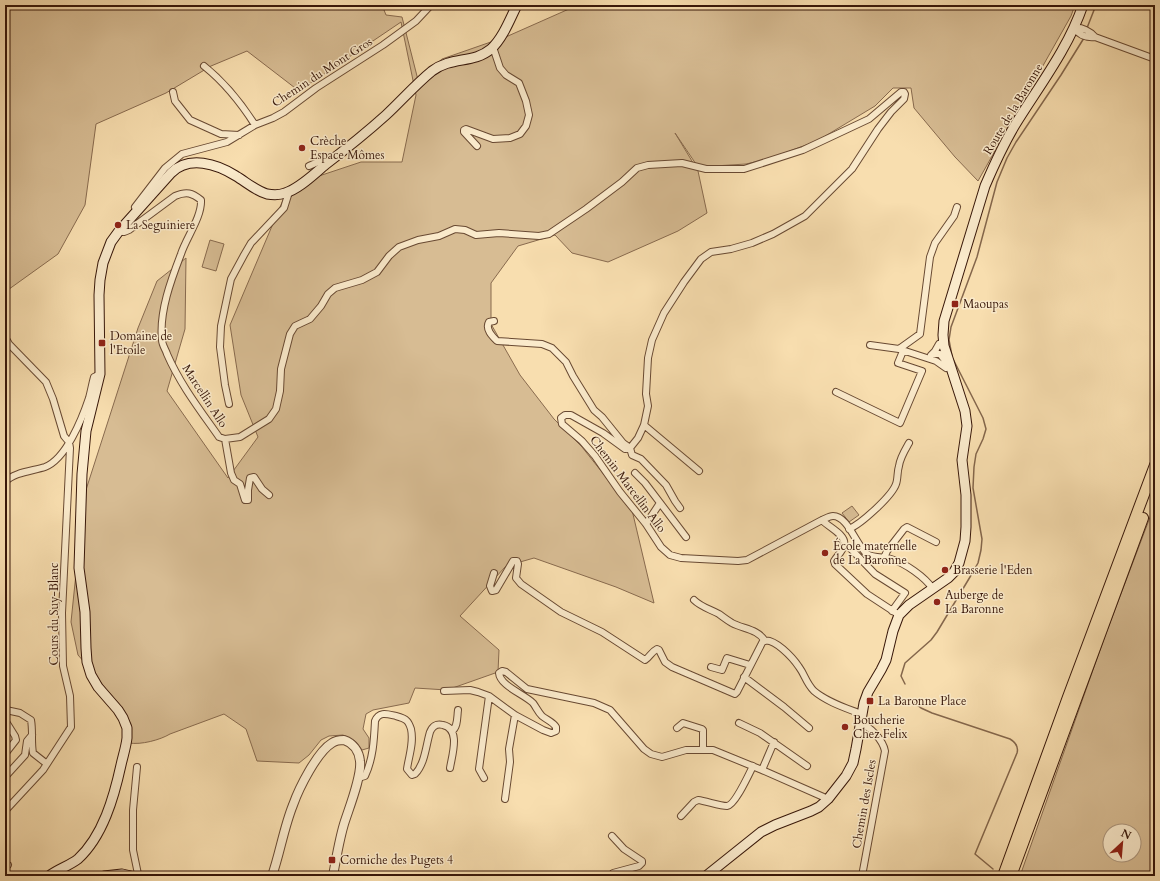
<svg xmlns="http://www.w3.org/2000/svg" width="1160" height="881" font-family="Cardo,serif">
  <rect width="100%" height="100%" fill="#f8deaf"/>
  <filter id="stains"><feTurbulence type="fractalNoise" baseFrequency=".005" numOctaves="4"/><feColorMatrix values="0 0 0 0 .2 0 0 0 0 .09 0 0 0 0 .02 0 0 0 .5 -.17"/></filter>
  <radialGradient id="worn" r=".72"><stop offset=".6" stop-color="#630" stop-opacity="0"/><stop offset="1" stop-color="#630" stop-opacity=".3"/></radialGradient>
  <path fill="#d7bc93" stroke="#886a4e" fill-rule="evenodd" d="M 5,5 L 382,5 L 386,15 L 402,17 L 418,80 L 442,59 L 508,36 L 578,5 L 1075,5 L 1071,16 L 978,181 L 955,157 L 914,108 L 911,88 L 893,88 L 875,106 L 817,141 L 768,159 L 746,164 L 698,167 L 675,133 L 698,171 L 707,213 L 678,231 L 608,262 L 572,253 L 555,235 L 518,246 L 491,283 L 491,324 L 520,375 L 554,419 L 582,447 L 632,510 L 654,603 L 616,587 L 534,558 L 506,566 L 460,616 L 499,650 L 498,672 L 447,690 L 415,688 L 409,703 L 373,710 L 366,714 L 363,729 L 369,738 L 369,748 L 362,750 L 355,741 L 343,735 L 329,736 L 321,740 L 309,755 L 299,763 L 257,761 L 246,729 L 224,714 L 170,734 C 160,740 141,745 129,743 L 131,724 L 121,706 L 105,688 L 93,672 L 78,655 L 71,622 L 84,496 L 138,328 L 157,281 L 186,258 L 185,329 L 167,391 L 228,478 L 258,437 L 241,395 L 230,325 L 289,186 L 361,162 L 402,162 L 416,95 L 401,22 L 299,91 L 247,51 L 211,66 L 166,93 L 96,124 L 85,205 L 58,254 L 5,292 Z
    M 210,240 L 224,244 L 216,271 L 202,267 Z
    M 1155,504 L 1155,876 L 1020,876 L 1105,636 ZM 1110,831 L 1134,831 L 1134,855 L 1110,855 Z
    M 852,506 L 859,515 L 849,522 L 842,513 Z"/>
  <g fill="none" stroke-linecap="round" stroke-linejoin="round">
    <path stroke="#84664b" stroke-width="1.5" d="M 1087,28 L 1096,5
      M 952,356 L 949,340 L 951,327 L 977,257 L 997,182 L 1007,158 L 1016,142 L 1061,75 L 1084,38
      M 905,684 L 901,676 L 905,663 L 931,640 L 937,632 L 970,577 L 978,563 L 981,550 L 982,539 L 973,488 L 974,467 L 976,454 L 983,439 L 986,429 L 983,418 L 953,359
      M 913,702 L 921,708 L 932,713 L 1010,739 C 1015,742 1019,746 1017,753 L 975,854 L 993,869"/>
    <g stroke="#684932" stroke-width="8">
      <path id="minor" d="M 1074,28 C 1082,27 1090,31 1095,37 L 1155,59
        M 1074,28 C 1079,35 1087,38 1095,37
        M 204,66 C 224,82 241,103 255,125
        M 173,92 L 175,101 L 190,120 L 221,134 L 239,135
        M 477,146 L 464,132 L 464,130 L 466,129 L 493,139 L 510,138 L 520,134 L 526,126 L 529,115 L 526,101 L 519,83 L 506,75 L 500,68 L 493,47
        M 309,166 L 318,162 L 322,163 L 324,166
        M 135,207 L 165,168 L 182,154 L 227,142 L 255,125 L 273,118 L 284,112 L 316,88 L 383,45 L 416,21 L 431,5
        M 119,231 C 123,233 125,232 129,230 L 175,196 C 187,191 192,193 201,200 C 202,217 186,238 181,254 C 171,280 159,312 162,340 C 162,345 166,350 167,354 C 180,384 200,410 219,437 L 225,439 L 240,437 L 269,419 L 276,409 L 280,391 L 281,369 L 290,334 L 295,326 L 310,319 L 321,306 L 328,294 L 335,288 L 362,280 L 377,272 L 389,256 L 399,247 L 418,240 L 439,236 L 455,229 L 465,230 L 476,235 L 499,233 L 539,236 L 549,234 L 586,209 L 622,182 L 637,168 L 648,165 L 682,163 L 706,169 L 744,169 L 803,150 L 869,119 L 901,92 L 904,92 L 905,94 L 904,99 L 891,112 L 878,129 L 852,169 L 805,216 L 773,234 L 752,243 L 731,249 L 711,252 L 701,259 L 684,282 L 664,313 L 652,340 L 648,358 L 646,394 L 648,406 L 644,425 L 638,438 L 630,448 L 625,449 L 603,433 L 571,415 L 565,415 L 561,418 L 562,424 L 582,441 L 595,456 L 620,492 L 646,524 L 661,547 L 670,555 L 681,558 L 738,561 L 747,560 L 822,520 C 825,519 829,516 833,516 C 848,516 856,545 867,554 C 873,558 884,557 891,559 C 905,563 925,577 933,589
        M 494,321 L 489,322 C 485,329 492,336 497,341 L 542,344 L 552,348 L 566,362 L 573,376 L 594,410 L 602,417 L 623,443 L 630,448 L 632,455 L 641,459 L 666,485 L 675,501 L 680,508
        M 5,337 L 9,344 L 46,382 L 53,399 L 64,436 L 69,442 L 70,448 L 62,613 L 63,666 L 70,696 L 71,727 L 43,770 L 5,811
        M 870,345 L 899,349
        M 933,354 L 940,354 L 946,362
        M 931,355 L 935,351 L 939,344
        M 946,368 L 936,361 L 899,349 L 920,334 L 930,257 L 935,243 L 954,216 L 957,207
        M 836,392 L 900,423 L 922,371 L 898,363 L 903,351
        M 229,404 L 225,385 L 220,347 L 221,326 L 231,279 L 244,255 L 251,243 L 284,208 L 289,192
        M 644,425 L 699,471
        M 225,439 L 231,473 L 234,480 L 240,484 L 245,500 L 248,500 L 248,490 L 250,478 L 254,477 L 262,489 L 269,495
        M 635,473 L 645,483 L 686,537
        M 5,482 C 14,472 33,471 45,467 C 66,459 82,419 89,398 C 91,391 92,384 94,377 L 100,374
        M 822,520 C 828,527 847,535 844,545 C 843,551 837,556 834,561 L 835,564 L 867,594 L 899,615
        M 646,524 L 660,503
        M 849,529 C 861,524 892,496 896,484 C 898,479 897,472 899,466 C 900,458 905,450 909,443
        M 850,548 L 875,574 L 905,593 L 892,611
        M 884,558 L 887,551 L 904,529 L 907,527 L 936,542
        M 494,573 L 490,586 L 492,591 L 496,590 L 513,561 L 517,561 L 518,564 L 516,578 L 521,584 L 561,612 L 602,632 L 645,660 C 650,657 651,652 657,649 L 659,650 L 665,662 L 672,667 L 735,694 L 737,692 L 763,641 C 774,637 793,658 799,667 C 805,675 806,683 814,691 C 827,702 846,708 861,714
        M 694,600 C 701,607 710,609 719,614 C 723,617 727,620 732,623 C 743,629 758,629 765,641
        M 711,667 L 722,670 L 727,658 L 750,665
        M 744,677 L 784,707 L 809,728
        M 444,691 L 470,690 L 478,692 L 489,696 L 515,715 L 543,730 L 551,733 L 556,731 L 556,727 C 553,722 547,720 542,716 C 538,712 536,707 533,703 C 524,694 500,686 499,673 L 502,671 L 506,672 L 527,689 L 594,703 L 610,710 L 644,749 L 651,754 L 662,757 L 686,750 L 713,750 L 762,770 L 828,799
        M 5,711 L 6,710 L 20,713 L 31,720 C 33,731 31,742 33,753 L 47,764
        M 5,720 L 15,736 L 16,740 L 5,754
        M 739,723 L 760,733 L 807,766
        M 860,724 C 871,726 883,741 885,751 L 862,876
        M 677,728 L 683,723 L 702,729 L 703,730 L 703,750
        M 452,731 C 458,727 457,717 458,710
        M 137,767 L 133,810 L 133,850 L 138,874 L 138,876
        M 762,770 L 774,742
        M 5,777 L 25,755 L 27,741 L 32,735
        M 358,778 L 365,776 C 373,759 374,741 375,721 C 379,711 387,714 396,716 C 400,717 404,718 407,721 C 409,723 410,726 411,729 C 414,743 409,755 407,769 L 412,775 L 415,774 C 425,764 426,745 430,732 C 432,727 436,723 443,725 C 461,729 452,755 450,768
        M 484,778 L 479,769 L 489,696
        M 505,799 L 510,762 L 509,749 L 515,715
        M 681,816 L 694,802 L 698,800 C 706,801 720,806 727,806 C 735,805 749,774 753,766
        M 5,864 L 8,865
        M 610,876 L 613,873 L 639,866 L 642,863 L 642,861 L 624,849 L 612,836"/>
    </g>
    <g stroke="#684932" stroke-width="10">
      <path id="tertiary" d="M 272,876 C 280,853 284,827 293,805 C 299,788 317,752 332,743 C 336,740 340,740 344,740 C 353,743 359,751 360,761 C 362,776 349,808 344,824 C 339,841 336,859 333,876"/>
    </g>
    <g stroke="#381709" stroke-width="11">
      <path id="secondary" d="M 49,876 C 58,869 69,866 78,859 C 103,836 114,797 121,765 C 123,756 126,747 127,738 L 127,728 L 123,718 L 118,710 L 98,687 L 91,675 L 87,662 L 86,648 L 85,612 L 79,568 L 82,474 L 86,431 L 100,374 L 99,295 L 100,280 L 103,263 L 111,242 L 119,231 L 171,173 C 189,155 217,164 236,176 C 246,182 256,191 267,194 C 273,195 280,195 285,193 C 299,189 314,174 325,165 C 346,149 366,133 386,115 C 401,101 416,84 432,71 C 452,56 473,64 491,49 C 503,38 510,19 517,5
        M 104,876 L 122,874 L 131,876
        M 706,876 L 761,832 L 775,825 L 811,811 L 819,807 L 828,799 L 846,776 L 853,763 L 856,749 L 864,703 L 868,692 L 881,670 L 886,660 L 893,631 L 899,615 L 909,605 L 948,578 L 954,572 L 959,563 L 965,541 L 966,527 L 966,495 L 962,460 L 967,426 L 965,411 L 944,346 L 943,335 L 944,321 L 985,186 C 994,165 1003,145 1015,125 C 1039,86 1068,49 1083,5"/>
    </g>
    <g stroke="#381709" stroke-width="12">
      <path id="trunk" d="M 1003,876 L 1068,697 L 1155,465
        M 1011,876 L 1143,518"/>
    </g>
    <use href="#minor" stroke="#faeacb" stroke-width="6"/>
    <use href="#tertiary" stroke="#faeacb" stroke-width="8"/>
    <use href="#secondary" stroke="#faeacb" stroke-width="9"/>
    <use href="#trunk" stroke="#f8deaf" stroke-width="10"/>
  </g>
  <g fill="#8f2418" stroke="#faeacb" stroke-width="1.5">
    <circle cx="302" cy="148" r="4"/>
    <circle cx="118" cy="225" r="4"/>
    <rect x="951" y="300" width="8" height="8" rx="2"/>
    <rect x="98" y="339" width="8" height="8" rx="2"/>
    <circle cx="825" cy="553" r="4"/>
    <circle cx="945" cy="570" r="4"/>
    <circle cx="937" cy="602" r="4"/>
    <rect x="866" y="697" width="8" height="8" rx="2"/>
    <circle cx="845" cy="727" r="4"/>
    <rect x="328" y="856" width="8" height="8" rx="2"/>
  </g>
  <g text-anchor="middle" stroke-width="3" stroke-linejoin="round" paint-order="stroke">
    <g font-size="12" fill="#381709" stroke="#faeacb">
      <text transform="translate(322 72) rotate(-33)" y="4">Chemin du Mont Gros</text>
      <text transform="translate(1013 109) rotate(-59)" y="4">Route de la Baronne</text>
      <text transform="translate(205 396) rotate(57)" y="4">Marcellin Allo</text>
      <text transform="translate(628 484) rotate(53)" y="4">Chemin Marcellin Allo</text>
      <text transform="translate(54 614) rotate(-90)" y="4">Cours du Suy-Blanc</text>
      <text transform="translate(864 804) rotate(-80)" y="4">Chemin des Iscles</text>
    </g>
    <g font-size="12" fill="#381709" stroke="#faeacb" text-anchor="start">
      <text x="310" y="145">Crèche<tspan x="310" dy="14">Espace Mômes</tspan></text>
      <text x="126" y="229">La Seguiniere</text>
      <text x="963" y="308">Maoupas</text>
      <text x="110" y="340">Domaine de<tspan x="110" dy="14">l'Etoile</tspan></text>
      <text x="833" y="550">École maternelle<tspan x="833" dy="14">de La Baronne</tspan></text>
      <text x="953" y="574">Brasserie l'Eden</text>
      <text x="945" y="599">Auberge de<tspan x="945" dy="14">La Baronne</tspan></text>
      <text x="878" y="705">La Baronne Place</text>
      <text x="853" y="724">Boucherie<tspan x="853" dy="14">Chez Felix</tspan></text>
      <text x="340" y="864">Corniche des Pugets 4</text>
    </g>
  </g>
  <rect width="1160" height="881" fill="none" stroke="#f8deaf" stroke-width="20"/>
  <rect x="6" y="6" width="1148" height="869" fill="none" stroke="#381709" stroke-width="2"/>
  <rect x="10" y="10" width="1140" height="861" fill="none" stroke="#381709"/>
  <g transform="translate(1122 843) rotate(26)"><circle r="19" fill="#faeacb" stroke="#ac967d"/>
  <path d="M0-3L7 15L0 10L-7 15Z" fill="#8f2418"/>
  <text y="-6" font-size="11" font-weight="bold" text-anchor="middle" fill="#381709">N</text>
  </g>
  <rect width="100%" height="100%" filter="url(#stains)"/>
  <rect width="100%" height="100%" fill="url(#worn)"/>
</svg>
